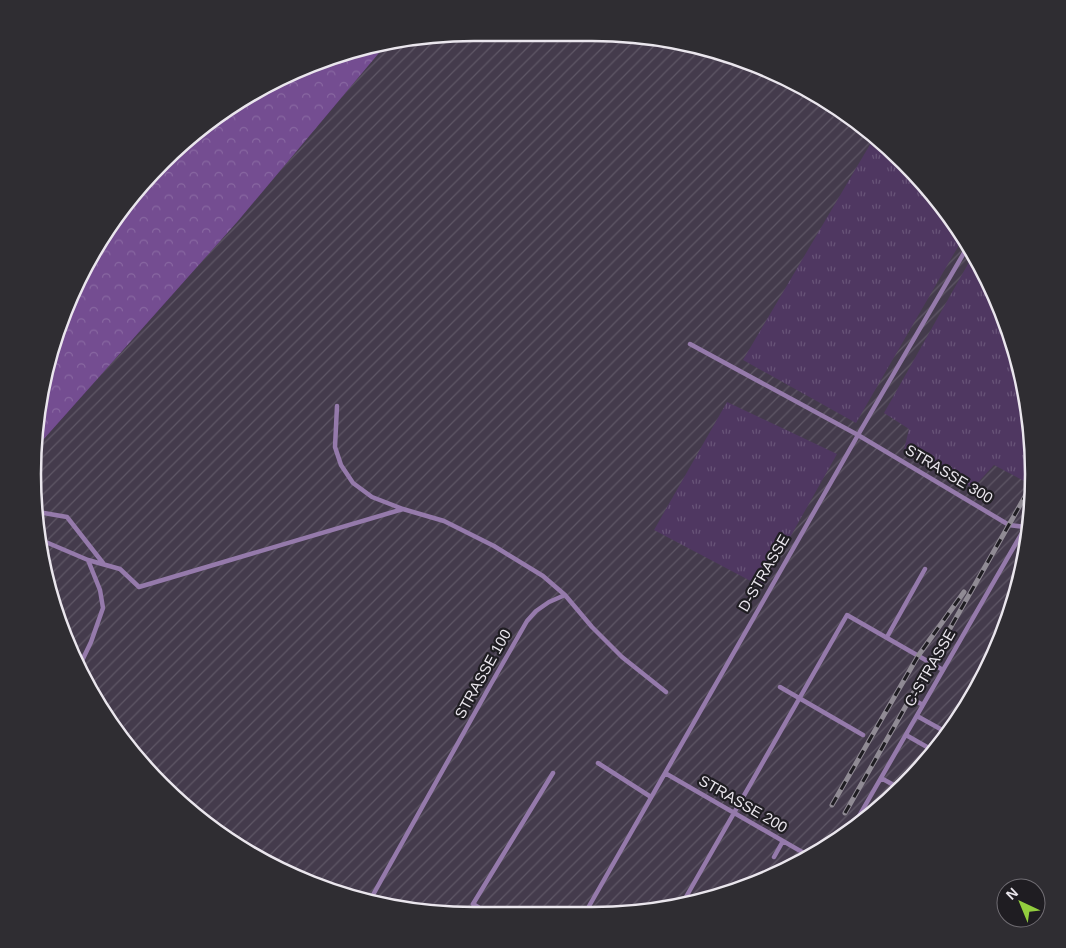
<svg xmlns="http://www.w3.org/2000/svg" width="1066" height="948" font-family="Arial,sans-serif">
  <defs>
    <pattern id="industrial-furrows" width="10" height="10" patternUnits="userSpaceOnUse" patternTransform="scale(1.25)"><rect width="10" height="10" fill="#443b4c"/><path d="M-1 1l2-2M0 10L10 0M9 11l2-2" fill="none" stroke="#5f5766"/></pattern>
    <pattern id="grass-tufts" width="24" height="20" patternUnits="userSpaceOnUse" patternTransform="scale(1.25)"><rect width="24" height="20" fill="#4f3761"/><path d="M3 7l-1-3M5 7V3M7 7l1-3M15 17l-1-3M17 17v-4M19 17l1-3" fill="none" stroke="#685478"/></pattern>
    <pattern id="forest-crowns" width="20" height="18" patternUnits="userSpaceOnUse" patternTransform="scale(1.25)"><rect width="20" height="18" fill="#744d91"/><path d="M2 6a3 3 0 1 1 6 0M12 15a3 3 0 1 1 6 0" fill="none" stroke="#8867a1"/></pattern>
  </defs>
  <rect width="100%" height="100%" fill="#3a333f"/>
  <path fill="url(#industrial-furrows)" d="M 474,33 L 678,41 L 813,92 L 883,142 L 942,205 L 988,279 L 1019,360 L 1033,445 L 1030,532 L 1010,616 L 974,695 L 924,765 L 861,824 L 787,870 L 706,901 L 621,915 L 445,915 L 360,901 L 279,870 L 205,824 L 142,765 L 78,670 L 47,588 L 33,474 L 35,449 L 238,221 L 389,41 Z"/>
  <path fill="url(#grass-tufts)" d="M 875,136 L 883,142 L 942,205 L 963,238 L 856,423 L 743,360 Z
    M 973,255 L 988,279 L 1019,360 L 1033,445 L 1032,471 L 1026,482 L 994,465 L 973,488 L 904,450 L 909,429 L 884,413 Z
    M 727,402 L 837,454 L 762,587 L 654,530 Z"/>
  <path fill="url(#forest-crowns)" d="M 389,41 L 238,221 L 35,449 L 41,388 L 78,279 L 124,205 L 205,124 L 279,78 Z"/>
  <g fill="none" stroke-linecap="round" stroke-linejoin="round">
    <path stroke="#957aab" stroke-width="4.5" d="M 690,344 L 858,435 L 1009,525 L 1025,527 L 1030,529
      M 337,406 L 335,447 L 341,465 L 353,483 L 372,497 L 403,509 L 444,521 L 494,546 L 543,576 L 565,595
      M 38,512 L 67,517 L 103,563
      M 41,540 L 88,560 L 120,569 L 139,587 L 403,509
      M 887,637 L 925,569
      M 78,669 L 91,642 L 103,608 L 100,590 L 88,560
      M 780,687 L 863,735
      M 912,699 L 923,705
      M 917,716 L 944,731
      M 906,735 L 934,751
      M 598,763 L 651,797
      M 665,773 L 809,856
      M 881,778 L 899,788
      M 863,811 L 872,814
      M 851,830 L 1030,519
      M 774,857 L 783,841
      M 369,902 L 491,684 L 527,621 L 536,611 L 549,602 L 565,595 L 592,627 L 622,657 L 666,692
      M 682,904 L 847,615 L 943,670
      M 491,915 L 473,904 L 553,773
      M 584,915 L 858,435 L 968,246"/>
    <g stroke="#908b94" stroke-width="5">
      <path id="rail" d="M 832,805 L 918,656 L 964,592
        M 845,813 L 1031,486"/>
    </g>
    <use href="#rail" stroke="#1f1d22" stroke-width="3" stroke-dasharray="9" stroke-linecap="butt"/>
  </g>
  <g text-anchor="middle" stroke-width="4.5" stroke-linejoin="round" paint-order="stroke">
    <g font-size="15" fill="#eae6ed" stroke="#1f1d22">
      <text transform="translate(949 474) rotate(31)" y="5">STRASSE 300</text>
      <text transform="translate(764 573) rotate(-60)" y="5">D-STRASSE</text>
      <text transform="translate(930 668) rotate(-60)" y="5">C-STRASSE</text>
      <text transform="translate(483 674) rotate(-61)" y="5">STRASSE 100</text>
      <text transform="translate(743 804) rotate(30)" y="5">STRASSE 200</text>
    </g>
  </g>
  <path d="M0 0H1066V948H0ZM474 41H592A433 433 0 0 1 1025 474V474A433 433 0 0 1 592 907H474A433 433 0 0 1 41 474V474A433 433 0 0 1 474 41Z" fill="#2f2d32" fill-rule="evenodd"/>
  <path fill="none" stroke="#eae6ed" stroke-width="2.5" d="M474 41H592A433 433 0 0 1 1025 474V474A433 433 0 0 1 592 907H474A433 433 0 0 1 41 474V474A433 433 0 0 1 474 41Z"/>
  <g transform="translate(1021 903) rotate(316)"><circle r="24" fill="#1f1d22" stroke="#706d73"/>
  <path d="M0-4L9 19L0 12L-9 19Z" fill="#92cd3e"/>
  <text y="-8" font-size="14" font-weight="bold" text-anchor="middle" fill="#eae6ed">N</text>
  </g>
</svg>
